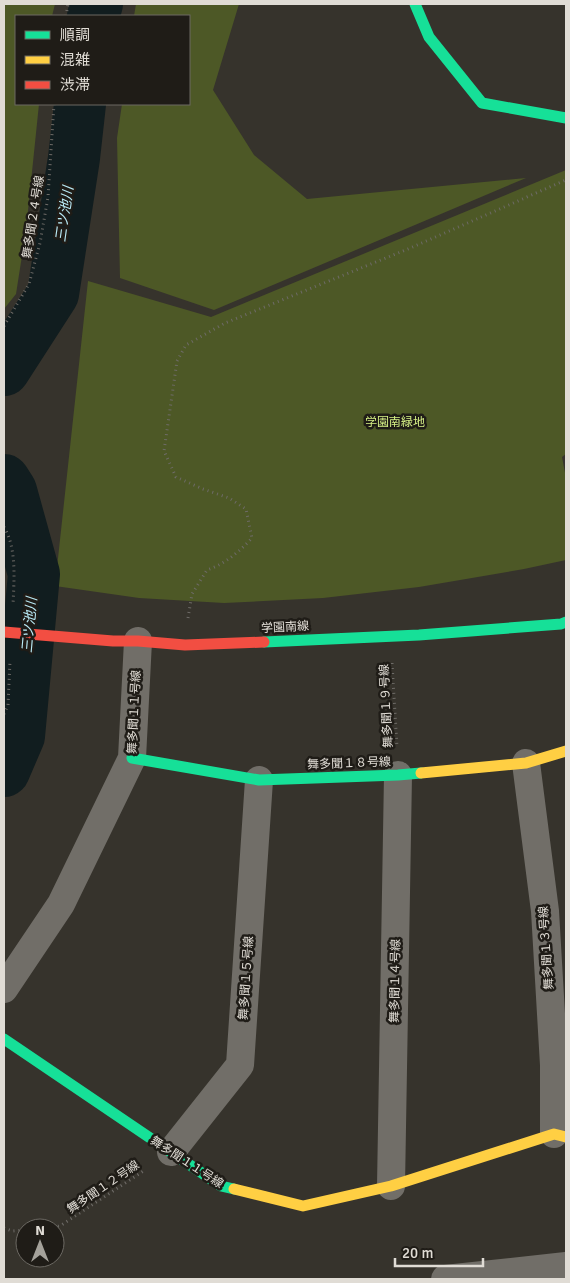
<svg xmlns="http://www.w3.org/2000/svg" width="570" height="1283" font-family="Signika,'Noto Sans JP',sans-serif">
  <rect width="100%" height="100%" fill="#36332c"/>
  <path fill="#4d5826" d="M 4,4 L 55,4 L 52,16 L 16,16 L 16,104 L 39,104 L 26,230 L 16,294 L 4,309 Z
    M 136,4 L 239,4 L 213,90 L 254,155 L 307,199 L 526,178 L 214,310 L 120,278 L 117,138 L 122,104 L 189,104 L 189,16 L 134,16 Z
    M 566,170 L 566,454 L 562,457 L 566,478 L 566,560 L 524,569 L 419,587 L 323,598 L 224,603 L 139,598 L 55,586 L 88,281 L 211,317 Z"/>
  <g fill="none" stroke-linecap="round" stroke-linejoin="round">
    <path stroke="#111d1f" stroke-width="52" d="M 93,16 L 97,4
      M 4,370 L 53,294 L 74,158 L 80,104
      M 4,480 L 11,491 L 34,574 L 19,736 L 4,771"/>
    <path stroke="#6e6b67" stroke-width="3" stroke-dasharray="1 4" stroke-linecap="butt" d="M 66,16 L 68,4
      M 4,326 L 29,284 L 40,243 L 48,197 L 54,104
      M 4,527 C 17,548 14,581 13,605
      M 188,618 L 192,594 L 207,570 C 225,564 239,552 252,538 L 246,509 L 229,498 L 203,489 L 176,477 L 164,451 L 177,361 L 186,345 L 225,323 L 408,249 L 566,180
      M 392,663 L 397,747
      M 4,714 L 8,705 L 10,661
      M 4,1228 L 12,1231 L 25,1230
      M 43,1228 L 60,1226 L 145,1170"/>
    <path stroke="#716e68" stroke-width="28" d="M 526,763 L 545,911 L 554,1065 L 554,1134
      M 4,989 L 61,904 L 132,758 L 138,641
      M 171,1152 L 240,1065 L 259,780
      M 391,1186 L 398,775
      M 445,1279 L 566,1266"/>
    <path stroke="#16e098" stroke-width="11" d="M 415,4 L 429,37 L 482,103 L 566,118
      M 264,642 L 419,635 L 561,624 L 566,622
      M 132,758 L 259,780 L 398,775 L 421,773
      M 4,1039 L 221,1186 L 234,1189"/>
    <path stroke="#ffcf43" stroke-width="11" d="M 421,773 L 526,763 L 566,751
      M 234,1189 L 303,1206 L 391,1186 L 554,1134 L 566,1137"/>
    <path stroke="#f24e42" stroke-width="11" d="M 4,632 L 113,641 L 138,641 L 185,645 L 264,642"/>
  </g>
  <g text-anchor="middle" stroke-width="5" stroke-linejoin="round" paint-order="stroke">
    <g font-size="12" fill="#e0dcd5" stroke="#1f1c17">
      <text transform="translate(33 217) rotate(-81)" y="4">舞多聞２４号線</text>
      <text transform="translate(285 627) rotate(-3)" y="4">学園南線</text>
      <text transform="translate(386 706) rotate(-93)" y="4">舞多聞１９号線</text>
      <text transform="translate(134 712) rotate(-87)" y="4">舞多聞１１号線</text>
      <text transform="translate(349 763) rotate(-2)" y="4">舞多聞１８号線</text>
      <text transform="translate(546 948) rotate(-94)" y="4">舞多聞１３号線</text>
      <text transform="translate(246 978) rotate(-86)" y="4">舞多聞１５号線</text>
      <text transform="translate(395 981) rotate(-89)" y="4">舞多聞１４号線</text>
      <text transform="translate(187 1162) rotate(33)" y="4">舞多聞１１号線</text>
      <text transform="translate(103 1187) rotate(-34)" y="4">舞多聞１２号線</text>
    </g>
    <g font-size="12" fill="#d6f086" stroke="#1f1c17">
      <text x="395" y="426">学園南緑地</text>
    </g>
    <g font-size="14" font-style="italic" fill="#baecf8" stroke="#1f1c17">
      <text transform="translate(64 214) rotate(-82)" y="5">三ツ池川</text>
      <text transform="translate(29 625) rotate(-85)" y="5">三ツ池川</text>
    </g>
  </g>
  <rect width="570" height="1283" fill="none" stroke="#e0dcd5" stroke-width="10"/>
  <rect x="15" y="15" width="175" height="90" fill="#1f1c17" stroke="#6c6963"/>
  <rect x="25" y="31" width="25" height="8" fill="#16e098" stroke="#6c6963"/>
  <text x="60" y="40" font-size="15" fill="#e0dcd5">順調</text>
  <rect x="25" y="56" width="25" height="8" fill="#ffcf43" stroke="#6c6963"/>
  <text x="60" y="65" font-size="15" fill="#e0dcd5">混雑</text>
  <rect x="25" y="81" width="25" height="8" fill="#f24e42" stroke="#6c6963"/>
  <text x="60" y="90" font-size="15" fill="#e0dcd5">渋滞</text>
  <g transform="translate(40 1243)"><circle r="24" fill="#1f1c17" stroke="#6c6963"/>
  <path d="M0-4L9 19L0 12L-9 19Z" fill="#a4a19a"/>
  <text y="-8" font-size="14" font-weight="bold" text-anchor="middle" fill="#e0dcd5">N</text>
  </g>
  <path d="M395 1258v8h88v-8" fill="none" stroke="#e0dcd5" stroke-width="2.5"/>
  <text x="402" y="1258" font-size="15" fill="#e0dcd5" stroke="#1f1c17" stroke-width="4" paint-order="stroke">20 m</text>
</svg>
